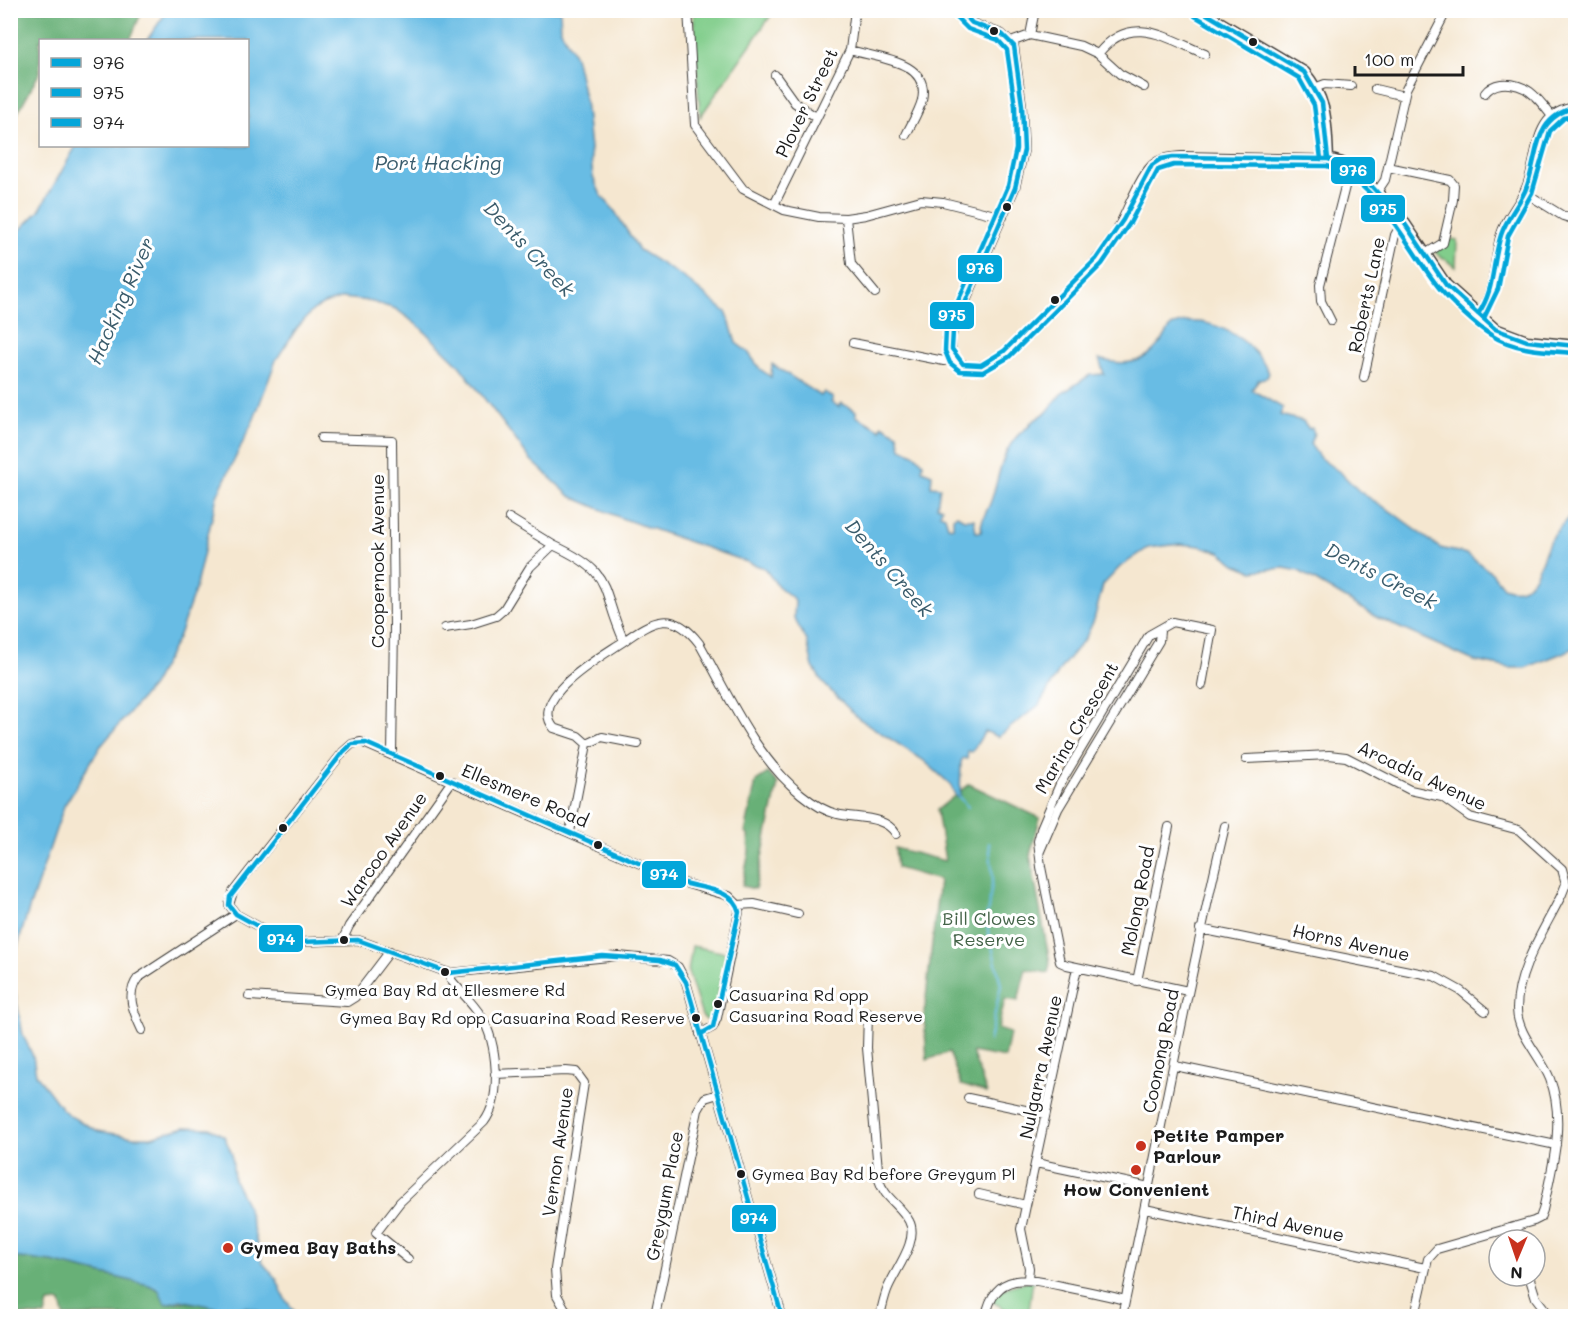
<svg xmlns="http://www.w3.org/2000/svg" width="1586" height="1327" font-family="Mali,sans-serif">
  <rect width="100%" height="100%" fill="#fff"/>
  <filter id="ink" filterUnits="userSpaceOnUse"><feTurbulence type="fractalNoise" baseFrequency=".0167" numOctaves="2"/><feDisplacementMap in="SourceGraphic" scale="12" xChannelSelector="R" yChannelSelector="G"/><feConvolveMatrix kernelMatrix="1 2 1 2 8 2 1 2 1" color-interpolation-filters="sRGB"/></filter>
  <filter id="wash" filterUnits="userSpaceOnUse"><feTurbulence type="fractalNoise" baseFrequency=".008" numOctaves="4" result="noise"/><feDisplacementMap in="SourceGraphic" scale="24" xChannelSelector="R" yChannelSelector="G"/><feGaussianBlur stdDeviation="1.35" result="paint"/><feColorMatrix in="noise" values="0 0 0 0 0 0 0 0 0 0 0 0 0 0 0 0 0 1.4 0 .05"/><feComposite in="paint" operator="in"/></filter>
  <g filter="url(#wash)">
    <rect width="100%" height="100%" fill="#f5e7d0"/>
    <path fill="#81cd8b" stroke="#4e7454" stroke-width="1.5" d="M 693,11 L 774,11 L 700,117 Z
      M 1451,239 L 1457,240 L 1456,267 L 1435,252 Z
      M 692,946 L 727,953 L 713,1018 L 708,1021 L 702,1016 L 688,972 Z
      M 1033,1279 L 1029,1311 L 1056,1316 L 1017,1316 L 991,1301 L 996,1291 Z"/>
    <path fill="#68b077" stroke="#42664a" stroke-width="1.5" d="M 11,10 L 142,10 L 142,11 L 130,40 L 40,40 L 40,72 L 11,125 Z
      M 768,773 L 778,784 L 755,889 L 742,886 L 749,852 L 748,835 L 745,833 L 756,781 Z
      M 969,784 L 1040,818 L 1030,855 L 1050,963 L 1048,973 L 1026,969 L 1018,1001 L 1005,999 L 998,1029 L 1010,1033 L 1005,1058 L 972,1052 L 987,1093 L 961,1085 L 949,1052 L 927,1060 L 924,1016 L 939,880 L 897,868 L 895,848 L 945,861 L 937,810 Z
      M 10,1257 L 52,1262 L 149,1285 L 159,1290 L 167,1304 C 187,1299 203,1305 223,1309 C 237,1312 251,1301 262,1316 L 64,1316 L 61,1302 L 48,1303 L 45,1316 L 11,1315 Z"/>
    <path fill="#68bce4" stroke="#426c80" stroke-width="1.5" d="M 167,11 L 560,11 L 561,30 L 575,56 L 585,100 L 593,177 L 601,195 L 614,210 L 639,250 L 683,277 L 727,313 L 736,343 L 748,352 L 760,369 L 771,377 L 772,364 L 821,396 L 824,392 L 833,398 L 831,402 L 839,407 L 841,403 L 856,411 L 856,416 L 881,430 L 882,425 L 898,434 L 901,448 L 916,455 L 923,463 L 922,470 L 932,474 L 931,486 L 940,487 L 937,506 L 942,508 L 940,514 L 945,516 L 948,526 L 953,527 L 953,518 L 957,515 L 964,519 L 974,519 L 976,532 L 981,532 C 980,520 987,512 991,501 C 1001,472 1001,443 1031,425 L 1030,423 L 1047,412 L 1061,394 L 1090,375 L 1104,374 L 1099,359 C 1136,370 1154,357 1171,326 C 1209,311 1252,339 1269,373 L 1267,377 L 1258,380 L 1252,390 L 1283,408 L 1280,415 L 1303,421 L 1309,429 L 1312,428 L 1314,433 L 1310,444 L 1320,458 L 1341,473 L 1360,492 L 1392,512 L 1440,548 L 1467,554 L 1492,573 L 1503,587 C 1536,600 1540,559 1550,540 C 1557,529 1566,520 1575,511 L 1575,648 L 1525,668 L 1510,668 L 1474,661 L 1378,618 L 1299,571 L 1284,568 L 1252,571 L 1235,564 L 1220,552 L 1200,546 L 1180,544 L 1148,548 L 1120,567 L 1103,585 L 1094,620 L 1086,637 L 1061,668 L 1039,705 L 998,737 L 985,731 L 972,752 L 968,751 L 967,759 L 963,758 L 961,762 L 960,796 L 956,797 L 950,784 L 923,760 L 858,718 L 823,683 L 813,667 L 807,641 L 794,618 L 795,600 L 778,586 L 764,568 L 621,518 L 570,496 L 531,460 L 458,364 L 421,328 L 396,309 L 369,301 L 343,298 L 324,304 L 313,310 L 297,328 L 276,360 L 254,419 L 217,496 L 195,590 L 178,638 L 152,686 L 100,747 L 64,806 L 26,918 L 12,965 L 12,976 L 23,1035 L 33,1056 L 36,1074 L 62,1109 L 70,1116 L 98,1131 L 134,1137 L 151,1137 L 185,1127 L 210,1128 L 224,1136 L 232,1154 L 234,1180 L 247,1206 L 262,1262 L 277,1280 L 285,1299 L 298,1316 L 262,1316 L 258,1311 L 247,1307 L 227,1310 L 181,1300 L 165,1304 L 159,1290 L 149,1285 L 52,1262 L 11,1257 L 11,239 L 39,211 L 76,146 L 248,146 L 248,40 L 147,40 Z"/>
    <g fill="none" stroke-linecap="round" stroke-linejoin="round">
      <path stroke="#68bce4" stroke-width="2" d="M 958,796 L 968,807
        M 989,843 L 993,878 L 986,921 L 1001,985 L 989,1041"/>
    </g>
  </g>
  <g filter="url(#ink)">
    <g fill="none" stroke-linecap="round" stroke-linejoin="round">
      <g stroke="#3d3a37" stroke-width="10">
        <path id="street" d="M 688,10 L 695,125 L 743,189 L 784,210 L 819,217 L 846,218 L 866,215 L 921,200 L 943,202 L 1003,217
          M 960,10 L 972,23 L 1002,34 L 1014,46 L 1022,105 L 1024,150 L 1015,188 L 953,331 C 950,344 950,360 966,365 C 973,367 981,366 988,363 C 1017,349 1094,266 1113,237 C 1126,216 1136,182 1152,165 C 1161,157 1171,157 1182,156 L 1328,159
          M 1030,35 L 1035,10
          M 1011,42 L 1030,35 L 1081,46 L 1098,54 L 1120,74 L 1144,87
          M 850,50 C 875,58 931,60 922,100 C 919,112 911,124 906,135
          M 1098,54 C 1131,12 1166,38 1205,54
          M 775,75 L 795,103 L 816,117
          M 1317,87 L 1325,84 L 1351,86
          M 1375,89 L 1404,96
          M 1485,93 C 1489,88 1494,85 1501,84 C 1526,82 1537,97 1551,115
          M 1388,167 L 1450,180 L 1454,185 L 1453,200 L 1443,243 L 1425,254
          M 1377,192 L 1385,180 L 1406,89 L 1447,10
          M 1524,192 L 1563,216 L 1576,220
          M 774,205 L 850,50 L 855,10
          M 846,218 L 851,264 L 875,293
          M 1478,314 C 1496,295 1493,258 1501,234 C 1506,218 1518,206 1525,190 C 1540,158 1530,112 1576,107
          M 1331,321 L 1321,301 L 1320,285 L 1350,167
          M 853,343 L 944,361 L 956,358
          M 1364,377 L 1395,235 L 1403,221
          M 321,438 L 392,440 L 394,627 L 392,754
          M 509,518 L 553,545
          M 445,628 L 471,624 L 496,616 L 504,609 L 530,567 L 553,545 C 616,574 599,586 624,641 C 604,655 527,697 554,728 L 578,736 L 587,744 L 570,832
          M 624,641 C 653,620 673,609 699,643 C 728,694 755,757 801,794 C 812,803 824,811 837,814 C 856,819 885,815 896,834
          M 587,744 L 602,737 L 638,744
          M 1246,759 L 1329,755 L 1346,757 L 1410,790 L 1442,797 L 1470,817 L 1519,830 L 1562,869 L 1566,884 L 1562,894 C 1545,929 1517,969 1517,1009 C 1517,1034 1541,1056 1550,1079 C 1566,1121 1552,1168 1543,1210 L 1540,1218 L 1534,1221 L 1437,1249 L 1428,1259 L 1415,1316
          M 1040,851 L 1058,809 L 1159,641 L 1160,631
          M 738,905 L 729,896 L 684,883 L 361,742 L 352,744 L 343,752 L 233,892 L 229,905 L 236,914 L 281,939 L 301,942 L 358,940 L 449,973 L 619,956 L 668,961 L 678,967 L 686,982 L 782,1316
          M 738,905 L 754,904 L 798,914
          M 1200,929 L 1434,976 L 1461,991 L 1485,1011
          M 343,939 L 349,926 L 452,781
          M 1137,981 L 1169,827
          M 1188,991 L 1067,965 L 1060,962 L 1041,867 L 1038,841 L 1042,826 L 1060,784 L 1149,635 L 1172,622 L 1212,630 L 1202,685
          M 249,996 L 347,1002 L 355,997 L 390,951
          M 868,1013 L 867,1048 L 879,1180 C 884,1198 901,1205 909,1221 C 920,1241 894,1271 887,1290 C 884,1298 882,1307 880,1316
          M 142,1030 C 134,1013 125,995 138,978 L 236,914
          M 700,1034 L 713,1027 L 717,1018 L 739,912 L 738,905
          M 1175,1066 L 1556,1145
          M 495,1074 L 566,1071 L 576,1072 L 584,1083 L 555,1269 L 557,1295 L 569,1316
          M 968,1098 L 1045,1114
          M 1036,1163 L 1149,1187
          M 979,1194 L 1026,1205
          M 1145,1209 L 1425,1268
          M 1516,1227 L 1519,1240
          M 408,1259 L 376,1233 L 400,1202 L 484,1122 C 503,1097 497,1042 481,1016 C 473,1003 461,992 451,980 L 449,973
          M 1529,1276 L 1536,1298 L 1550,1316
          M 1028,1278 L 1029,1268 L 1021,1229 L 1077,968
          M 655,1316 L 698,1110 L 705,1098 L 718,1094
          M 986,1316 C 995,1269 1031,1279 1066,1287 C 1086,1291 1106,1295 1125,1300
          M 1122,1316 C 1157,1153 1186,989 1225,826"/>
      </g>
      <g stroke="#3d3a37" stroke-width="13">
        <path id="secondary" d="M 1199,10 L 1304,72 C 1328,101 1326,123 1328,159 L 1342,163 L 1366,180 L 1403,221 L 1446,285 L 1495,329 L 1527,341 L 1576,346"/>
      </g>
      <use href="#street" stroke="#fff" stroke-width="8"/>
      <use href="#secondary" stroke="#fff" stroke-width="10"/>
      <g stroke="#fff" stroke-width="9">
        <path id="bus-1" d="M 960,10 L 972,23 L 1002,34 L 1014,46 L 1022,105 L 1024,150 L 1015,188 L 953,331 L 952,349 L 963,364 L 981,365 L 1004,351 L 1096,259 L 1123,220 L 1152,165 L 1161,159 L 1173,157 L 1328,159 L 1342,163 L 1366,180 L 1403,221 L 1446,285 L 1495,329 L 1527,341 L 1576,346
          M 1200,10 L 1304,72 L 1322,103 L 1328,159
          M 1478,314 C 1495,291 1492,262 1501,235 C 1506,219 1518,206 1525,191 C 1540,156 1530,119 1576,107"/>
      </g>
      <g stroke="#fff" stroke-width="9">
        <path id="bus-2" d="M 954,15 L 968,29 L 998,40 L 1007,50 L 1015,106 L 1016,149 L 1008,186 L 946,329 L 945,351 L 950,363 L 960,371 L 983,372 L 1009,357 L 1102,264 L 1130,223 L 1158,170 L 1174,165 L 1327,166 C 1380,182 1407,249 1440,289 C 1451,302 1476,326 1491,335 C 1515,351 1548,351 1575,353
          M 1195,16 L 1299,78 L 1314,105 L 1321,159
          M 1484,318 L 1498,289 L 1508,236 L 1532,193 L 1550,131 L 1564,118 L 1576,115"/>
      </g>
      <g stroke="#fff" stroke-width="9">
        <path id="bus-3" d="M 366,743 L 684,883 C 703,889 734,889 739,912 L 713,1027 L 701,1034 L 686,982 L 675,965 L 660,960 L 603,956 L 449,973 L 358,940 L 301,942 L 281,939 L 236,914 L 229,905 L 230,897 L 343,752 L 352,744 Z
          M 701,1034 L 782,1316"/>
      </g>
      <use href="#bus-1" stroke="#03a6da" stroke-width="4.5"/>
      <use href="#bus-2" stroke="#03a6da" stroke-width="4.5"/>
      <use href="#bus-3" stroke="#03a6da" stroke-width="4.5"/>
    </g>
  </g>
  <g fill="#1c1c1c" stroke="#fff" stroke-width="2">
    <circle cx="994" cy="31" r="5"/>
    <circle cx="1253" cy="42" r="5"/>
    <circle cx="1007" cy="207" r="5"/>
    <circle cx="1055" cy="300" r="5"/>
    <circle cx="440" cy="776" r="5"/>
    <circle cx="283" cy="828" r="5"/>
    <circle cx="598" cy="845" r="5"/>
    <circle cx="344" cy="940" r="5"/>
    <circle cx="445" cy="972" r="5"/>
    <circle cx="718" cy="1004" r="5"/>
    <circle cx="696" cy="1018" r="5"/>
    <circle cx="741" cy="1174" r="5"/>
  </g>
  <g fill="#c8321e" stroke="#fff" stroke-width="2">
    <circle cx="1141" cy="1146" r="6"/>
    <circle cx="1136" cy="1170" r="6"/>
    <circle cx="228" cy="1248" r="6"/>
  </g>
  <g text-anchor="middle" stroke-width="6" stroke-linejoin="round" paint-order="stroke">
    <g font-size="16" fill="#1c1c1c" stroke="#fff" text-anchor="start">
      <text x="445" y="996" text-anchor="middle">Gymea Bay Rd at Ellesmere Rd</text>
      <text x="729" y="1001">Casuarina Rd opp<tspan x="729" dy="21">Casuarina Road Reserve</tspan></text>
      <text x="685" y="1024" text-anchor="end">Gymea Bay Rd opp Casuarina Road Reserve</text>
      <text x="752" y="1180">Gymea Bay Rd before Greygum Pl</text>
    </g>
    <g font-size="18" fill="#1c1c1c" stroke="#fff">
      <text transform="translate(807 103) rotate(-64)" y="6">Plover Street</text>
      <text transform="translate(1367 295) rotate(-78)" y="6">Roberts Lane</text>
      <text transform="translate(378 561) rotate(-90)" y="6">Coopernook Avenue</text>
      <text transform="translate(1077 728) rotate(-60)" y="6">Marina Crescent</text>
      <text transform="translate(1422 776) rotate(25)" y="6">Arcadia Avenue</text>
      <text transform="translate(525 796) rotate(23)" y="6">Ellesmere Road</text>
      <text transform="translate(384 850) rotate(-55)" y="6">Warcoo Avenue</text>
      <text transform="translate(1138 901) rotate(-79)" y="6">Molong Road</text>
      <text transform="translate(1351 943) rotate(12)" y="6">Horns Avenue</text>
      <text transform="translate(1161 1051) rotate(-79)" y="6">Coonong Road</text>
      <text transform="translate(1041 1067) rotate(-78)" y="6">Nulgarra Avenue</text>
      <text transform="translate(558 1152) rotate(-82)" y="6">Vernon Avenue</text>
      <text transform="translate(665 1196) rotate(-79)" y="6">Greygum Place</text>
      <text transform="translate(1288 1224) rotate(12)" y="6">Third Avenue</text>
    </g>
    <g font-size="18" fill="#446348" stroke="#fff">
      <text x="989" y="925">Bill Clowes<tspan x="989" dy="21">Reserve</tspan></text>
    </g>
    <g font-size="18" font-weight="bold" fill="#1c1c1c" stroke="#fff" text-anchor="start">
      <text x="1153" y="1142">Petite Pamper<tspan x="1153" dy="21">Parlour</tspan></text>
      <text x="1136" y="1196" text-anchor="middle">How Convenient</text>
      <text x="240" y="1254">Gymea Bay Baths</text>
    </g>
    <g font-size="20" font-style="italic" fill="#3a5c6c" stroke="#fff">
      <text x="438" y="170">Port Hacking</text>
      <text transform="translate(529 249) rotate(47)" y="7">Dents Creek</text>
      <text transform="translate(121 301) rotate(-66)" y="7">Hacking River</text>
      <text transform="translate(889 568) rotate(49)" y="7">Dents Creek</text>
      <text transform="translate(1381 576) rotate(27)" y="7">Dents Creek</text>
    </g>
  </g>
  <g stroke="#fff" stroke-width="2">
    <rect x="1330" y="156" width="46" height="29" rx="6" fill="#03a6da"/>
    <rect x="1360" y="194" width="46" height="29" rx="6" fill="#03a6da"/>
    <rect x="957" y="254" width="46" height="29" rx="6" fill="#03a6da"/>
    <rect x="929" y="301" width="46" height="29" rx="6" fill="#03a6da"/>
    <rect x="641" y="860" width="46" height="29" rx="6" fill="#03a6da"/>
    <rect x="258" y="924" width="46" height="29" rx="6" fill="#03a6da"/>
    <rect x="731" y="1204" width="46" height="29" rx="6" fill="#03a6da"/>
  </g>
  <g font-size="16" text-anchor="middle" font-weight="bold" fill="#fff">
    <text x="1353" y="176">976</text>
    <text x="1383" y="215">975</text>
    <text x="980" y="274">976</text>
    <text x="952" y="321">975</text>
    <text x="664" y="880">974</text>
    <text x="281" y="945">974</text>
    <text x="754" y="1224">974</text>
  </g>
  <rect width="1586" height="1327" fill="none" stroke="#fff" stroke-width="36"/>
  <rect x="39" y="39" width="210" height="108" fill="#ffffff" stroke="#a4a4a4" stroke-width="1.5"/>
  <rect x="51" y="58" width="30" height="9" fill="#03a6da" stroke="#a4a4a4" stroke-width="1.5"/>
  <text x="93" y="69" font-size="18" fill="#1c1c1c">976</text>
  <rect x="51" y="88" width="30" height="9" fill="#03a6da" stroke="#a4a4a4" stroke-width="1.5"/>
  <text x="93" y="99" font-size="18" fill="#1c1c1c">975</text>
  <rect x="51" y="118" width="30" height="9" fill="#03a6da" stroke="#a4a4a4" stroke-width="1.5"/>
  <text x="93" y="129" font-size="18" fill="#1c1c1c">974</text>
  <g transform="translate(1517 1258) rotate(182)"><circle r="28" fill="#ffffff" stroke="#a4a4a4" stroke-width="1.5"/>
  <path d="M0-4.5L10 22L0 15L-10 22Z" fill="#c8321e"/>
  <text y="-9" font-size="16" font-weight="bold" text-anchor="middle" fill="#1c1c1c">N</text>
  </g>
  <path d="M1355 66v9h108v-9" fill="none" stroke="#1c1c1c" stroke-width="3"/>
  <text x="1364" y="66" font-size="18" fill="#1c1c1c" stroke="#ffffff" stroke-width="4.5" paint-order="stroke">100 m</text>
</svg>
